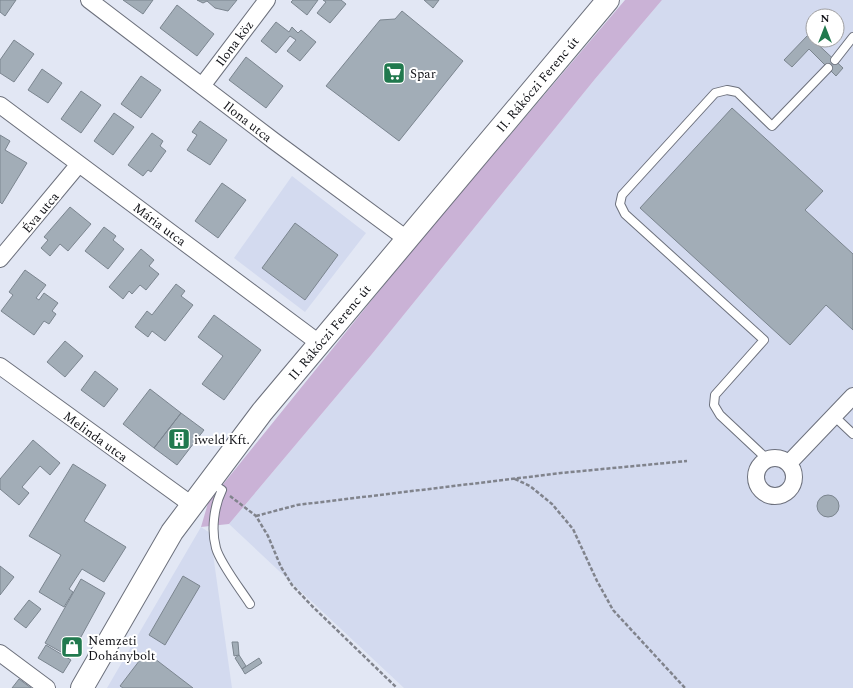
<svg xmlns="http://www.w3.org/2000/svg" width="853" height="688" font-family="Spectral,serif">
  <rect width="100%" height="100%" fill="#e2e7f4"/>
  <path fill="#d3daef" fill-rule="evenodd" d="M 662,0 L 853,0 L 853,688 L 404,688 L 229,524 L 372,354 L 595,79 ZM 813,16 L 837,16 L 837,40 L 813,40 Z
    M 292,176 L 366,233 L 305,312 L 234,258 Z
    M 201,527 L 210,533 L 232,688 L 107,688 Z"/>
  <path fill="#cab2d6" d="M 625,0 L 662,0 L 595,79 L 372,354 L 229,524 L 201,527 L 208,503 L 413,249 Z"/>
  <path fill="#a2adb7" stroke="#7b858f" d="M 0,0 L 16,0 L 5,16 L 0,12 Z
    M 123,0 L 153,0 L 143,14 Z
    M 197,0 L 237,0 L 228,11 L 215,8 L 207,1 L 203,3 Z
    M 293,0 L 318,0 L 307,15 L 291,2 Z
    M 323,0 L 341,0 L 346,4 L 330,23 L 317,13 L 326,2 Z
    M 424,0 L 439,0 L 433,8 Z
    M 177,5 L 214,34 L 197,56 L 160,28 Z
    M 402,11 L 463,61 L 399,141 L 326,86 L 380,20 L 395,19 Z
    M 276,22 L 289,32 L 292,27 L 298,33 L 301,30 L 316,42 L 300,61 L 287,51 L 296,40 L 290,36 L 276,53 L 261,41 Z
    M 808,35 L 843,68 L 836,76 L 809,49 L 792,67 L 784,60 Z
    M 14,40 L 34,54 L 14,82 L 0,73 L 0,60 Z
    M 246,57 L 283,86 L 266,108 L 229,80 Z
    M 42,69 L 62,83 L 48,103 L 28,90 Z
    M 141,76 L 161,90 L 141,118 L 121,104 Z
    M 81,91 L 101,105 L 81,133 L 61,119 Z
    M 732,108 L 823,191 L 805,210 L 853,254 L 853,330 L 826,305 L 790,345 L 640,208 Z
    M 114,113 L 134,127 L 113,155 L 94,141 Z
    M 200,121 L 227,140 L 210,165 L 187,150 L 197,135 L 192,132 Z
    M 152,133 L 163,141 L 160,146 L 166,151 L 151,172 L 148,170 L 143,176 L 128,165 Z
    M 0,135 L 10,141 L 5,150 L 27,163 L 2,204 L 0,202 Z
    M 222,183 L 246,200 L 218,238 L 195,221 Z
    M 70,207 L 91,224 L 68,251 L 60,244 L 50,256 L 41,248 L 48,240 L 44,237 Z
    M 295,223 L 338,255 L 305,300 L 262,268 Z
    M 104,227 L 116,236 L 113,240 L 124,249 L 108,269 L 85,251 Z
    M 141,249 L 154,260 L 149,266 L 159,274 L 146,290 L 140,285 L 132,294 L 129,291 L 123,299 L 109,287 Z
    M 25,270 L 46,285 L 36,298 L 39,300 L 44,293 L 58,303 L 52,311 L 56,314 L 49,324 L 44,321 L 34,335 L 1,311 L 13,295 L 9,292 Z
    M 176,284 L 185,291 L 181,296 L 193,305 L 165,341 L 152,331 L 148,337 L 135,327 L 147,311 L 152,315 Z
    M 214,315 L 261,350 L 224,400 L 202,384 L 223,356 L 198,337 Z
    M 65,341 L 83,356 L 65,377 L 47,362 Z
    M 95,371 L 118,389 L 104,407 L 81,390 Z
    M 150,389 L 181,413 L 154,448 L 123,424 Z
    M 181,413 L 204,430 L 177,465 L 154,448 Z
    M 33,440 L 60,463 L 50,475 L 40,466 L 22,487 L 29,493 L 19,505 L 0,489 L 0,479 Z
    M 73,464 L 106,485 L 84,521 L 126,547 L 104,582 L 82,569 L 69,589 L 73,592 L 64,607 L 39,592 L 61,555 L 29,536 Z
    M817 506a11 11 0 1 1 22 0a11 11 0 1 1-22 0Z
    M 0,566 L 14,577 L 0,595 Z
    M 183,576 L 200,586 L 165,645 L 149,635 Z
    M 81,579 L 105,593 L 70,657 L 45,643 Z
    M 29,600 L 41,609 L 26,628 L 14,619 Z
    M 232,642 L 238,642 L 239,655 L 234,656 Z
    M 46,645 L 71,660 L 63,673 L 38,658 Z
    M 146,652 L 193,688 L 123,688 L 120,686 Z
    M 239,655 L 246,666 L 242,669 L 235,658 Z
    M 259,658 L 262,663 L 245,674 L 242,669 Z
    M 19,679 L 31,688 L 12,688 Z"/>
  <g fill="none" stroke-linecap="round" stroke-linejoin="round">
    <g stroke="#6c707c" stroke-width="10">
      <path id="lane" d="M 835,60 L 853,37
        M 834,416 L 853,434
        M 767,459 L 720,415 L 714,405 L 715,395 L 764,340 L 625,214 L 620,204 L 622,195 L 715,93 L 727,90 L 737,92 L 772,126 L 828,68
        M 210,482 L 222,490 C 214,506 211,530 216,548 C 220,563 241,590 250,604"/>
    </g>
    <g stroke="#6c707c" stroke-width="18">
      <path id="street" d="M 89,0 L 274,141 L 408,240
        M 202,86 L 267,0
        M 0,105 L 319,343
        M 0,259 L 79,164
        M 0,366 L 192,505
        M756 477a19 19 0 1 1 38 0a19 19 0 1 1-38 0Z
        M 789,463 L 853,396
        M 0,653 L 47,688"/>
    </g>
    <g stroke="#6c707c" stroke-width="24">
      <path id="secondary" d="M 82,688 L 172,532 L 262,412 L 608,0"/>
    </g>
    <path stroke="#80838c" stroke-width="2.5" stroke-dasharray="4 2" stroke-linecap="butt" d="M 515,479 L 530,486 L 552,504 L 573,529 L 597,581 L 613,610 L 685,688
      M 230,496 L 256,516 L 268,536 L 281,567 L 292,585 L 312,606 L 397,688
      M 256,516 L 297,505 L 561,473 L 687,461"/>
    <use href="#lane" stroke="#fff" stroke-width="8"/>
    <use href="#street" stroke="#fff" stroke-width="16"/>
    <use href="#secondary" stroke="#fff" stroke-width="22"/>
  </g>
  <defs>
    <g id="supermarket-square" transform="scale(1.15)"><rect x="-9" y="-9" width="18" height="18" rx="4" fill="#21794e" stroke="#fff"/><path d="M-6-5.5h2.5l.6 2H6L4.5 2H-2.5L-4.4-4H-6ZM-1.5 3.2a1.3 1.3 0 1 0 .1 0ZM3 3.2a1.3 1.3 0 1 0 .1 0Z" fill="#fff"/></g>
    <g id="building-square" transform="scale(1.15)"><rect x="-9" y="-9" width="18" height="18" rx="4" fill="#21794e" stroke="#fff"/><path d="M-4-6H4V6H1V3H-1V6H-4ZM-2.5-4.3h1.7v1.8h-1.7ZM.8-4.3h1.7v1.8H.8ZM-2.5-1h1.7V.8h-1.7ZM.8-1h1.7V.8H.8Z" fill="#fff"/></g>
    <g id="shop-square" transform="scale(1.15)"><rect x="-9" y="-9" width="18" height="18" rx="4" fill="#21794e" stroke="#fff"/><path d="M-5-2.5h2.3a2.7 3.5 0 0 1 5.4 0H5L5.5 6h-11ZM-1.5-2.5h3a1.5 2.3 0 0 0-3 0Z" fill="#fff"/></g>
  </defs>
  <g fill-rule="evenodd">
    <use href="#supermarket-square" x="394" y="73"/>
    <use href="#building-square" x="179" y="439"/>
    <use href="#shop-square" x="72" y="647"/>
  </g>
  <g text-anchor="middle" stroke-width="4" stroke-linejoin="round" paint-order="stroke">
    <g font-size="13" fill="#0f1015" stroke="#fff">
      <text transform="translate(234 43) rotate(-53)" y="5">Ilona köz</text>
      <text transform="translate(537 84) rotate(-50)" y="5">II. Rákóczi Ferenc út</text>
      <text transform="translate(248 121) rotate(38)" y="5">Ilona utca</text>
      <text transform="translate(40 212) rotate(-50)" y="5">Éva utca</text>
      <text transform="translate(160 224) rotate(37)" y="5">Mária utca</text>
      <text transform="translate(329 332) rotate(-50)" y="5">II. Rákóczi Ferenc út</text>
      <text transform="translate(96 436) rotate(36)" y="5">Melinda utca</text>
    </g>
    <g font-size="13" fill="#0f1015" stroke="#fff" text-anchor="start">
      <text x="410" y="78">Spar</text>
      <text x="194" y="444">iweld Kft.</text>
      <text x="88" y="645">Nemzeti<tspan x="88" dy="15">Dohánybolt</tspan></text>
    </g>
  </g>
  <g transform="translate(825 28)"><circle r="19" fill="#ffffff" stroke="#9f9fa1"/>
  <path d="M0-3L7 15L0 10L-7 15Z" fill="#21794e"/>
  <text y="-6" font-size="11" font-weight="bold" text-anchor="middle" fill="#0f1015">N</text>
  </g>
</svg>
